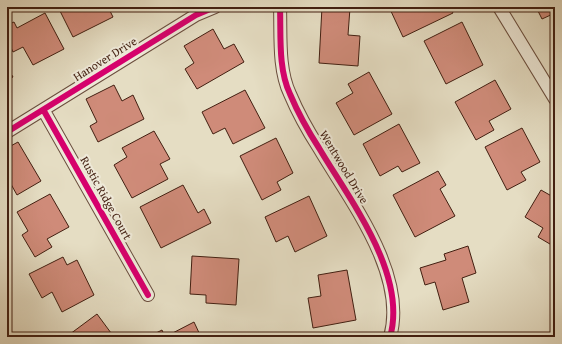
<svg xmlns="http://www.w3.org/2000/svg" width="562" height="344" font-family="'Gentium Book Plus',serif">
  <rect width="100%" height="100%" fill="#e5ddc3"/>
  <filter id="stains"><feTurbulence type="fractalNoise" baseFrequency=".005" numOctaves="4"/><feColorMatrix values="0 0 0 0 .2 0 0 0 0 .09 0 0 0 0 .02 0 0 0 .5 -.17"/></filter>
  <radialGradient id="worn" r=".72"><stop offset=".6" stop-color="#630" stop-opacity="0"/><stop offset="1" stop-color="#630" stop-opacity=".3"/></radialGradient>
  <path fill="#cf8b79" stroke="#421f11" d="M 58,7 L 108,7 L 113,17 L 73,37 Z
    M 322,7 L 350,8 L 348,35 L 360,36 L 358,66 L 319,63 Z
    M 389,7 L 450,7 L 453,13 L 403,37 Z
    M 536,7 L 555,7 L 555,13 L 542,19 Z
    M 45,13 L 64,49 L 33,65 L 23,47 L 13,52 L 7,39 L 7,25 L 14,22 L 17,28 Z
    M 462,22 L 483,65 L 446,84 L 424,41 Z
    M 213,29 L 224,49 L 234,44 L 244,62 L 197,89 L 185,69 L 194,63 L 184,46 Z
    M 7,67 L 13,77 L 7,80 Z
    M 369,72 L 392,114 L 354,135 L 336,103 L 353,93 L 348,84 Z
    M 495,80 L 511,109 L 489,121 L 494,130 L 476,140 L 455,102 Z
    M 114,85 L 122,101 L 133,95 L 144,119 L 98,142 L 90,126 L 97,122 L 86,99 Z
    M 245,90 L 265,128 L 233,144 L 225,128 L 213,134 L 202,112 Z
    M 399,124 L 420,163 L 402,172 L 398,166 L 380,176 L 363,144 Z
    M 522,128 L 540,162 L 521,172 L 526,180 L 507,190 L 485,147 Z
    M 154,131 L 170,159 L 160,164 L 168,179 L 132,198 L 114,165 L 127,157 L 122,148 Z
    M 276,138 L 293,173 L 277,182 L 281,190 L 262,200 L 240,156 Z
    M 18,142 L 41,181 L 17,195 L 7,177 L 7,148 Z
    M 438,171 L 446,185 L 440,189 L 455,216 L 415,237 L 393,195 Z
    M 183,185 L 198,213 L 204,209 L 211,223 L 161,248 L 140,207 Z
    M 541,190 L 555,198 L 555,247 L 538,237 L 543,228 L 525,217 Z
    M 50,194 L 69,227 L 47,239 L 52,247 L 35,257 L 22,235 L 28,231 L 17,212 Z
    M 309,196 L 327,236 L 295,252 L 288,236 L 276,242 L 265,217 Z
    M 468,246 L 476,273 L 462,278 L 469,302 L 443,310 L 435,282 L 425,285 L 420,268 L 446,260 L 444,254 Z
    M 192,256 L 239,259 L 236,305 L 206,303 L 206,295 L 190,294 Z
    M 63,257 L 67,265 L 77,260 L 94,295 L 62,312 L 52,292 L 42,298 L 29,274 Z
    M 347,270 L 356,320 L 313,328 L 308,298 L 321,296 L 318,275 Z
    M 97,314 L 114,337 L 66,337 Z
    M 194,322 L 201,337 L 148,337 L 162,330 L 165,337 Z"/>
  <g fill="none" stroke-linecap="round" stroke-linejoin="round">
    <g stroke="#6b4e3e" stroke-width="14">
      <path id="minor" d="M 280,7 C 281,35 278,69 290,94 C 298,113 308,131 319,148 C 349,199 408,274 390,337
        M 499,7 L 555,99
        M 44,111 L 148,295
        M 7,132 L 196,15 L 215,7"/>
    </g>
    <use href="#minor" stroke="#eee9d8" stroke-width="12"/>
    <g stroke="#eee9d8" stroke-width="8">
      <path id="cycleway" d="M 280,7 C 281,35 278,69 290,94 C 298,113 308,131 319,148 C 349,199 408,274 390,337
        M 44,111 L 148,295
        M 7,132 L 196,15 L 215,7"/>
    </g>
    <use href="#cycleway" stroke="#d6006c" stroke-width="6"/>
  </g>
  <g text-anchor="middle" stroke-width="4" stroke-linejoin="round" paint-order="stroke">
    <g font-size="12" fill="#421f11" stroke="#eee9d8">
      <text transform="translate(105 59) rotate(-32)" y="4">Hanover Drive</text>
      <text transform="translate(344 167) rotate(59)" y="4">Wentwood Drive</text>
      <text transform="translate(106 198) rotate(61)" y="4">Rustic Ridge Court</text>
    </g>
  </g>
  <rect width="562" height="344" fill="none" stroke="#e5ddc3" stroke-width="24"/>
  <rect x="8" y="8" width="546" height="328" fill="none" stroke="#421f11" stroke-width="2"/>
  <rect x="12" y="12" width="538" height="320" fill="none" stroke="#421f11"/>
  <rect width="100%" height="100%" filter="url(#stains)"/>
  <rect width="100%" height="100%" fill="url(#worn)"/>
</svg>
